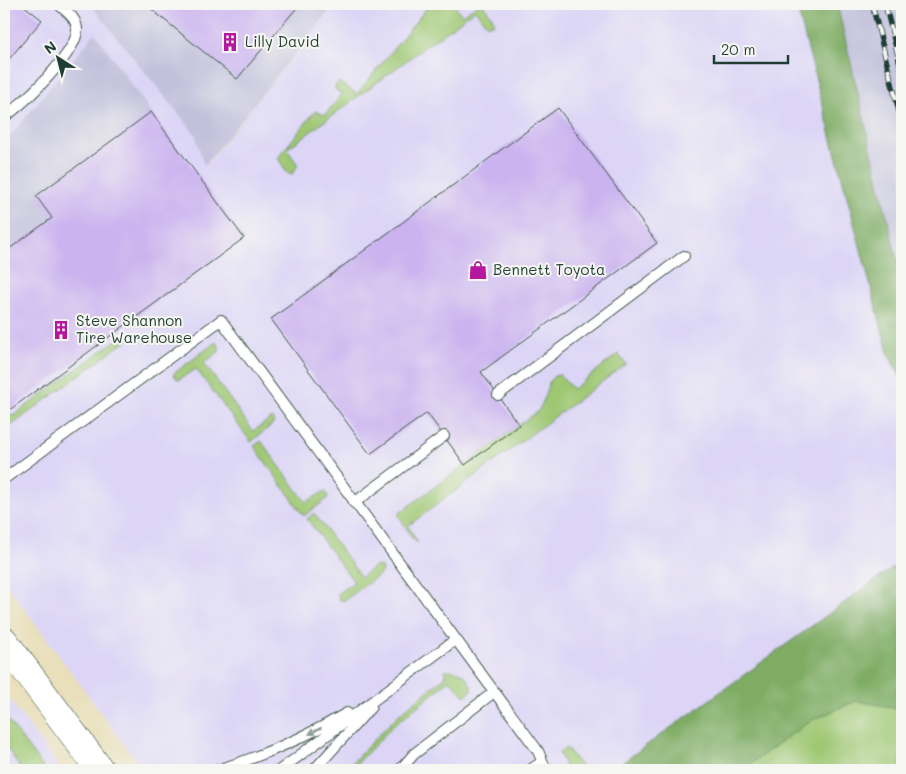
<svg xmlns="http://www.w3.org/2000/svg" width="906" height="774" font-family="Mali,sans-serif">
  <rect width="100%" height="100%" fill="#f6f6f2"/>
  <filter id="ink" filterUnits="userSpaceOnUse"><feTurbulence type="fractalNoise" baseFrequency=".02" numOctaves="2"/><feDisplacementMap in="SourceGraphic" scale="10" xChannelSelector="R" yChannelSelector="G"/><feConvolveMatrix kernelMatrix="1 2 1 2 8 2 1 2 1" color-interpolation-filters="sRGB"/></filter>
  <filter id="wash" filterUnits="userSpaceOnUse"><feTurbulence type="fractalNoise" baseFrequency=".0096" numOctaves="4" result="noise"/><feDisplacementMap in="SourceGraphic" scale="20" xChannelSelector="R" yChannelSelector="G"/><feGaussianBlur stdDeviation="1.12" result="paint"/><feColorMatrix in="noise" values="0 0 0 0 0 0 0 0 0 0 0 0 0 0 0 0 0 1.4 0 .05"/><feComposite in="paint" operator="in"/></filter>
  <g filter="url(#wash)">
    <rect width="100%" height="100%" fill="#e9dfba"/>
    <path fill="#dcd5f6" d="M 4,4 L 90,4 L 195,134 L 205,166 L 335,4 L 796,4 L 889,356 L 902,380 L 902,561 L 612,770 L 143,770 L 4,581 Z
      M 4,692 L 61,770 L 4,770 Z"/>
    <path fill="#c2c1dc" d="M 90,4 L 335,4 L 204,166 L 195,134 Z
      M 837,4 L 902,4 L 902,280 L 885,215 Z
      M 95,33 L 151,112 L 37,196 L 52,218 L 9,249 L 4,242 L 4,141 L 11,135 Z"/>
    <path fill="#9ec772" stroke="#5e8253" d="M 430,4 L 453,4 L 462,15 L 478,4 L 483,4 L 494,20 L 493,24 L 486,24 L 475,10 L 287,149 L 298,165 L 292,174 L 287,173 L 278,158 L 315,111 L 325,115 L 342,94 L 336,90 L 335,86 L 339,82 L 357,94 Z
      M 127,332 L 131,337 L 4,431 L 4,414 L 8,411 L 13,416 Z
      M 216,342 L 219,346 L 219,352 L 204,363 L 253,431 L 272,418 L 274,423 L 251,442 L 196,369 L 178,380 L 173,374 Z
      M 618,354 L 626,364 L 408,526 L 418,543 L 412,538 L 398,514 L 537,412 C 547,401 544,385 554,376 L 560,375 L 573,389 Z
      M 261,441 L 306,502 L 325,491 L 328,496 L 327,499 L 304,516 L 254,446 Z
      M 314,513 L 361,577 L 375,566 L 381,567 L 382,571 L 379,575 L 345,600 L 339,600 L 338,593 L 354,582 L 307,519 Z
      M 444,670 C 459,669 469,675 472,690 L 465,696 L 450,680 L 392,727 L 351,770 L 345,770 L 396,717 L 446,676 Z
      M 856,700 L 891,707 L 902,712 L 901,770 L 742,770 L 810,721 Z
      M 4,715 L 45,770 L 21,770 L 4,742 Z
      M 566,748 L 585,770 L 567,770 L 559,753 Z"/>
    <path fill="#7eac64" stroke="#4e744c" d="M 796,4 L 837,4 L 902,280 L 902,380 L 889,356 Z
      M 902,561 L 902,712 L 891,707 L 856,701 L 810,721 L 742,770 L 612,770 Z"/>
    <g id="blocks">
      <path fill="#cab3ef" d="M 4,4 L 22,4 L 42,20 L 4,65 Z
        M 145,4 L 300,4 L 237,79 Z
        M 558,108 L 657,243 L 481,372 L 519,425 L 465,465 L 427,413 L 370,454 L 271,319 Z
        M 151,112 L 244,238 L 4,414 L 4,242 L 9,249 L 52,218 L 36,196 Z"/>
    </g>
  </g>
  <g filter="url(#ink)">
    <use href="#blocks" fill-opacity="0" stroke="#3d5548" stroke-width="1"/>
    <g fill="none" stroke-linecap="round" stroke-linejoin="round">
      <g stroke="#3d5548" stroke-width="12">
        <path id="service" d="M 4,117 C 22,105 77,53 77,30 C 77,18 66,11 58,4
          M 498,395 L 684,256
          M 4,479 L 221,320 L 538,751 L 546,770
          M 354,503 L 444,436
          M 217,770 C 263,756 306,737 347,713
          M 280,770 L 455,640
          M 314,770 L 371,707
          M 400,770 L 414,754 L 494,692
          M 530,770 L 542,762"/>
      </g>
      <g stroke="#3d5548" stroke-width="29">
        <path id="primary" d="M 4,641 L 100,770"/>
      </g>
      <use href="#service" stroke="#fff" stroke-width="10"/>
      <use href="#primary" stroke="#fff" stroke-width="28"/>
      <g stroke="#1f3d34" stroke-width="5.5">
        <path id="rail" d="M 872,4 L 902,123
          M 885,4 L 902,71"/>
      </g>
      <use href="#rail" stroke="#f6f6f2" stroke-width="4" stroke-dasharray="11" stroke-linecap="butt"/>
    </g>
    <defs><path id="oneway-solid" d="M-6-.8H1V-3.2L6.5 0L1 3.2V.8H-6Z" transform="scale(1.25)"/></defs>
    <use fill="#8f9e9a" href="#oneway-solid" transform="translate(315 731) rotate(151)"/>
  </g>
  <defs>
    <g id="building-bare" transform="scale(1.5)"><path d="M-4-6H4V6H1V3H-1V6H-4ZM-2.5-4.3h1.7v1.8h-1.7ZM.8-4.3h1.7v1.8H.8ZM-2.5-1h1.7V.8h-1.7ZM.8-1h1.7V.8H.8Z" fill="#b5179e" stroke="#f6f6f2" stroke-width="2.5" paint-order="stroke"/></g>
    <g id="shop-bare" transform="scale(1.5)"><path d="M-5-2.5h2.3a2.7 3.5 0 0 1 5.4 0H5L5.5 6h-11ZM-1.5-2.5h3a1.5 2.3 0 0 0-3 0Z" fill="#b5179e" stroke="#f6f6f2" stroke-width="2.5" paint-order="stroke"/></g>
  </defs>
  <g fill-rule="evenodd">
    <use href="#building-bare" x="230" y="42"/>
    <use href="#shop-bare" x="478" y="270"/>
    <use href="#building-bare" x="61" y="330"/>
  </g>
  <g text-anchor="middle" stroke-width="4" stroke-linejoin="round" paint-order="stroke">
    <g font-size="15" fill="#1f3d34" stroke="#f6f6f2" text-anchor="start">
      <text x="245" y="47">Lilly David</text>
      <text x="493" y="275">Bennett Toyota</text>
      <text x="76" y="326">Steve Shannon<tspan x="76" dy="17">Tire Warehouse</tspan></text>
    </g>
  </g>
  <rect width="906" height="774" fill="none" stroke="#f6f6f2" stroke-width="20"/>
  <g transform="translate(58 58) rotate(324)" stroke="#f6f6f2" stroke-width="4" paint-order="stroke">
  <path d="M0-4L9 19L0 12L-9 19Z" fill="#1f3d34"/>
  <text y="-8" font-size="14" font-weight="bold" text-anchor="middle" fill="#1f3d34">N</text>
  </g>
  <path d="M714 55v8h74v-8" fill="none" stroke="#1f3d34" stroke-width="2.5"/>
  <text x="721" y="55" font-size="15" fill="#1f3d34" stroke="#f6f6f2" stroke-width="4" paint-order="stroke">20 m</text>
</svg>
